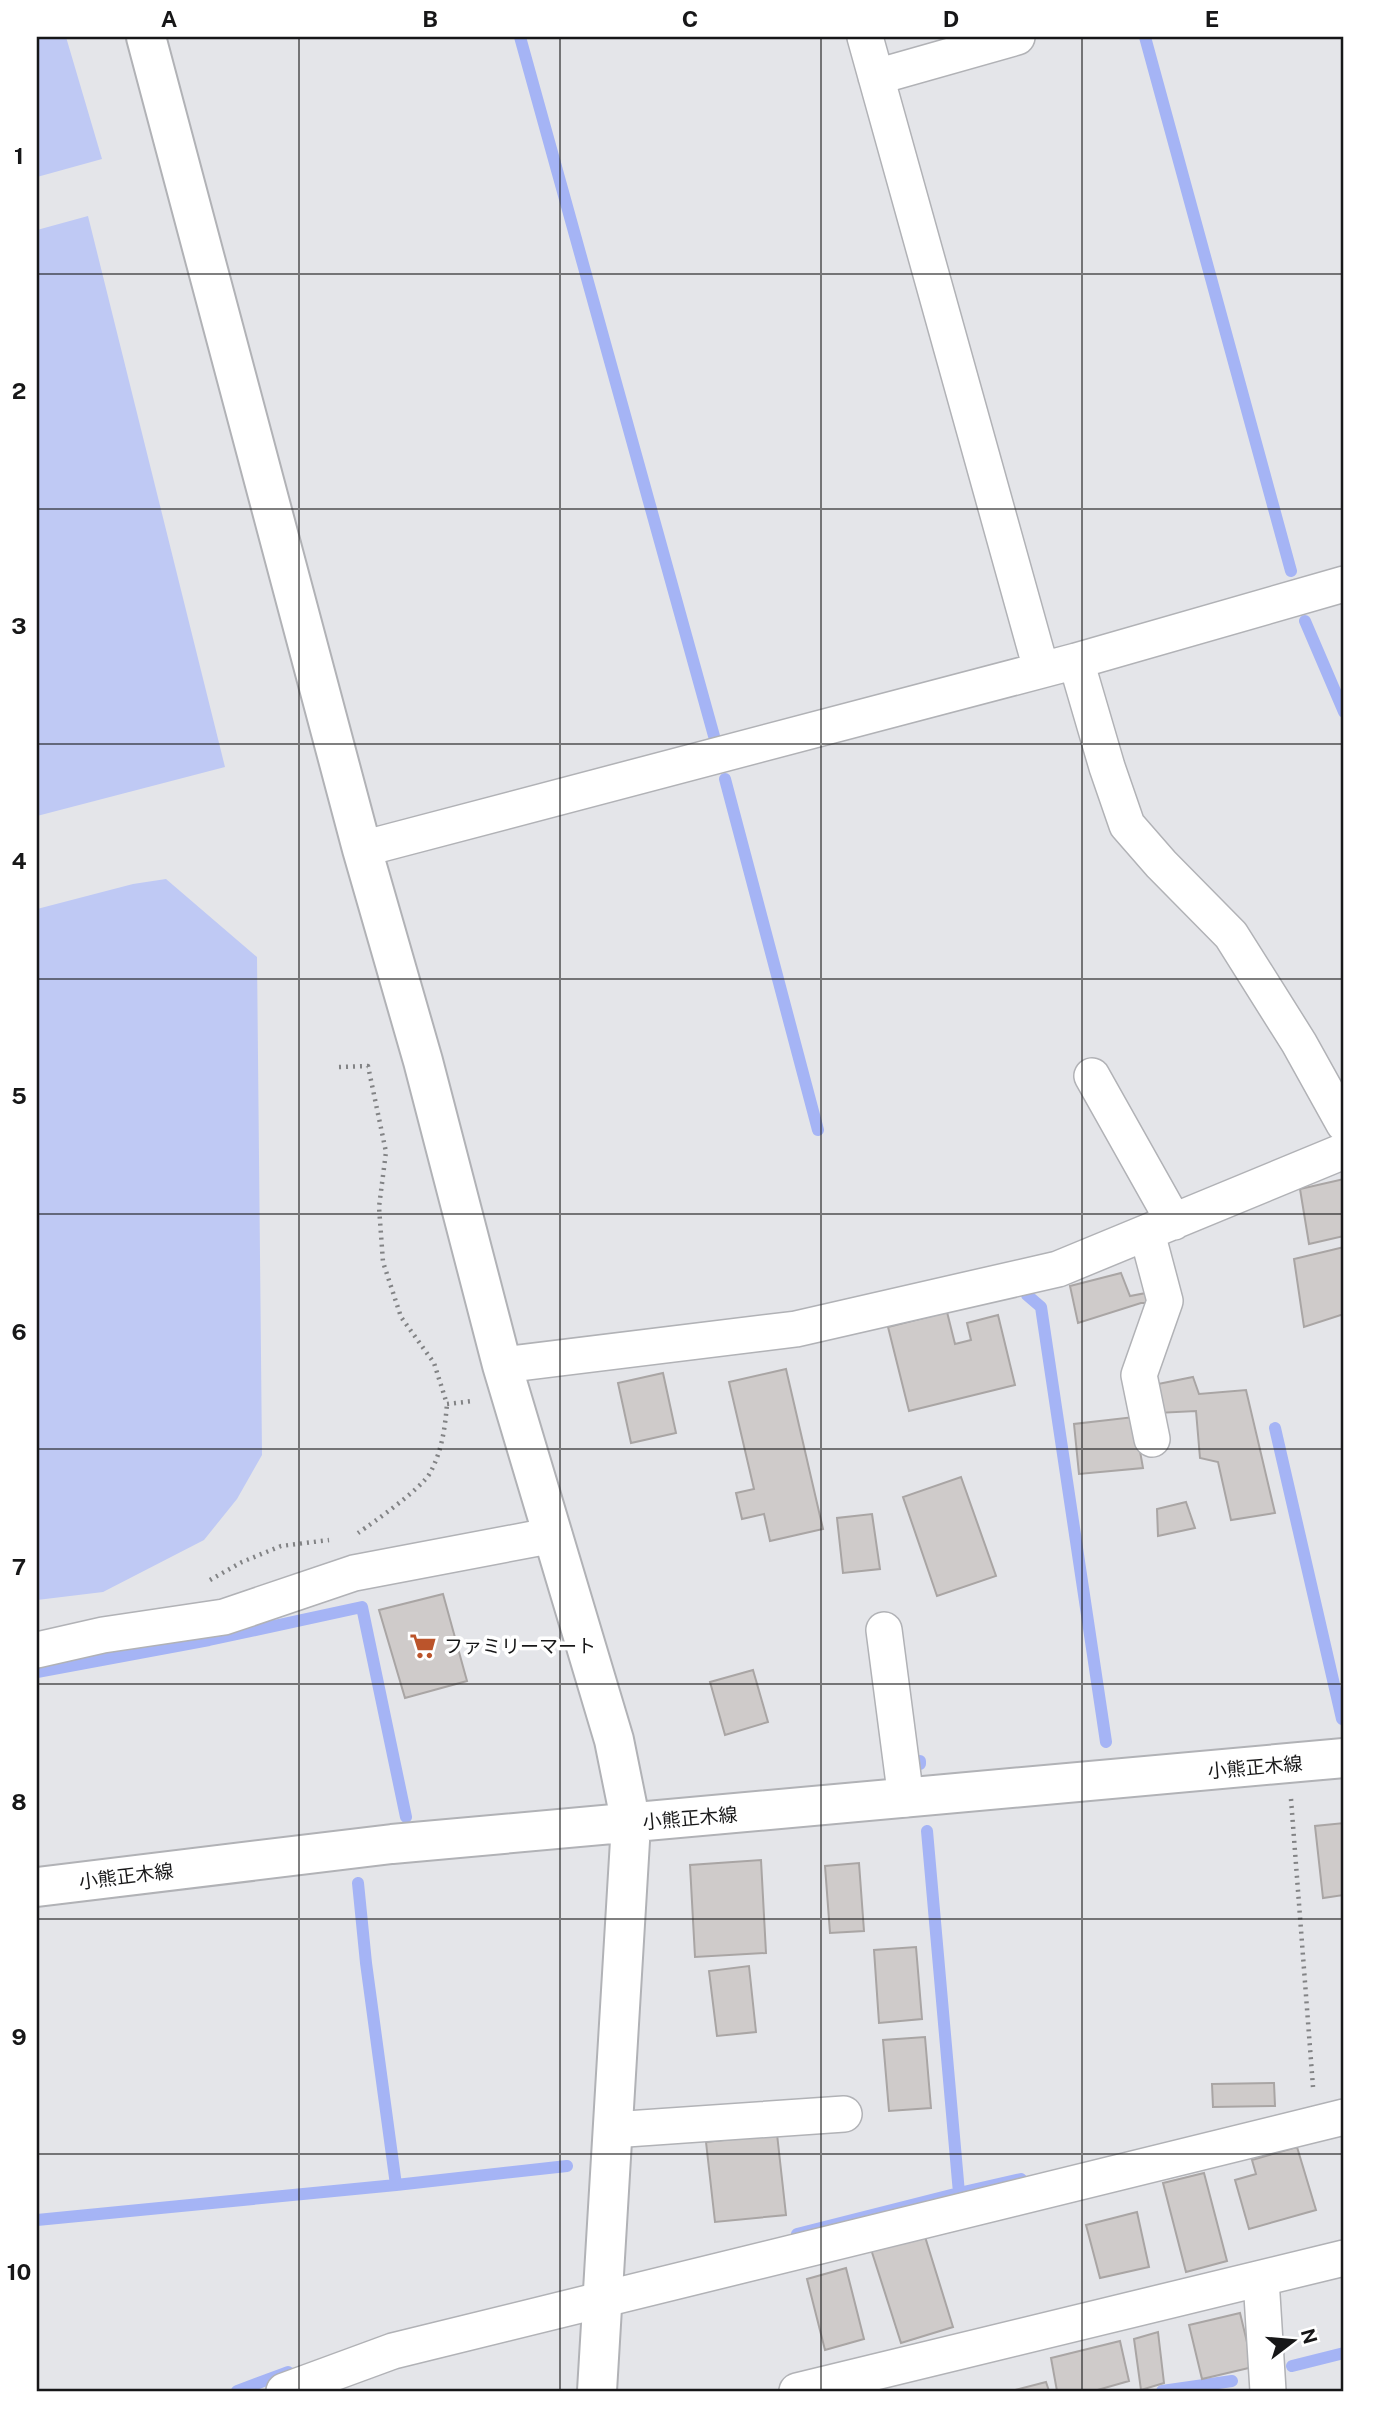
<svg xmlns="http://www.w3.org/2000/svg" width="1381" height="2428" font-family="'Public Sans','Noto Sans JP',sans-serif">
  <rect width="100%" height="100%" fill="#e4e5e9"/>
  <path fill="#bfc9f4" d="M 37,37 L 66,37 L 102,159 L 37,177 Z
    M 88,216 L 225,767 L 37,816 L 37,230 Z
    M 166,879 L 257,957 L 262,1455 L 237,1499 L 204,1540 L 103,1592 L 37,1600 L 37,909 L 133,884 Z"/>
  <g fill="none" stroke-linecap="round" stroke-linejoin="round">
    <path stroke="#a5b4f5" stroke-width="12" d="M 520,37 L 714,736
      M 1145,37 L 1291,571
      M 1305,621 L 1344,712
      M 725,779 L 818,1130
      M 1027,1295 L 1041,1307 L 1106,1742
      M 1275,1428 L 1342,1719
      M 37,1672 L 209,1640 L 362,1607 L 406,1817
      M 920,1761 L 920,1764
      M 927,1831 L 959,2193 L 1021,2179
      M 358,1883 L 366,1963 L 396,2185 L 567,2166
      M 37,2220 L 396,2185
      M 797,2234 L 959,2193
      M 1292,2366 L 1344,2353
      M 237,2391 L 288,2372
      M 1162,2391 L 1232,2381"/>
  </g>
  <path fill="#cfcbca" stroke="#a9a5a4" stroke-width="2" d="M 1344,1179 L 1344,1236 L 1309,1244 L 1300,1189 Z
    M 1344,1247 L 1344,1314 L 1304,1327 L 1294,1259 Z
    M 1121,1273 L 1130,1296 L 1146,1293 L 1149,1303 L 1141,1303 L 1078,1323 L 1070,1286 Z
    M 947,1312 L 955,1344 L 971,1340 L 967,1323 L 998,1315 L 1015,1385 L 909,1411 L 888,1327 Z
    M 786,1369 L 823,1529 L 770,1541 L 764,1514 L 742,1519 L 736,1493 L 754,1489 L 729,1382 Z
    M 663,1373 L 676,1433 L 631,1443 L 618,1383 Z
    M 1193,1377 L 1199,1394 L 1246,1390 L 1275,1513 L 1231,1520 L 1218,1462 L 1200,1458 L 1196,1411 L 1157,1413 L 1153,1385 Z
    M 1134,1417 L 1143,1468 L 1079,1474 L 1074,1424 Z
    M 961,1477 L 996,1576 L 937,1596 L 903,1497 Z
    M 1186,1502 L 1195,1528 L 1158,1536 L 1157,1509 Z
    M 872,1514 L 880,1569 L 843,1573 L 837,1518 Z
    M 443,1594 L 467,1681 L 405,1698 L 379,1610 Z
    M 753,1670 L 768,1722 L 725,1735 L 710,1682 Z
    M 1344,1823 L 1344,1895 L 1323,1898 L 1315,1826 Z
    M 761,1860 L 766,1953 L 695,1957 L 690,1865 Z
    M 859,1863 L 864,1931 L 830,1933 L 825,1866 Z
    M 916,1947 L 922,2019 L 879,2023 L 874,1950 Z
    M 749,1966 L 756,2032 L 717,2036 L 709,1971 Z
    M 925,2037 L 931,2108 L 889,2111 L 883,2040 Z
    M 1274,2083 L 1275,2106 L 1213,2107 L 1212,2084 Z
    M 777,2134 L 786,2215 L 715,2222 L 706,2142 Z
    M 1297,2147 L 1316,2210 L 1249,2229 L 1235,2180 L 1256,2174 L 1252,2160 Z
    M 1204,2173 L 1227,2261 L 1186,2272 L 1163,2183 Z
    M 1137,2212 L 1149,2267 L 1100,2278 L 1086,2225 Z
    M 922,2227 L 953,2327 L 901,2343 L 869,2243 Z
    M 846,2268 L 864,2339 L 825,2350 L 807,2279 Z
    M 1240,2313 L 1253,2367 L 1202,2379 L 1189,2325 Z
    M 1158,2332 L 1164,2383 L 1141,2390 L 1134,2339 Z
    M 1120,2341 L 1129,2381 L 1094,2391 L 1057,2391 L 1051,2358 Z
    M 1046,2382 L 1049,2391 L 1011,2391 Z"/>
  <g fill="none" stroke-linecap="round" stroke-linejoin="round">
    <g stroke="#b1b2b6" stroke-width="38">
      <path id="street" d="M 865,37 L 1041,669
        M 876,77 L 1017,37
        M 1076,661 L 1107,767 L 1127,825 L 1161,864 L 1231,935 L 1299,1043 L 1344,1124
        M 362,849 L 1076,661 L 1344,584
        M 1092,1076 L 1174,1222
        M 1147,1233 L 1165,1301 L 1139,1375 L 1152,1439
        M 502,1365 L 796,1329 L 1058,1269 L 1344,1151
        M 884,1630 L 906,1799
        M 37,1650 L 103,1635 L 224,1617 L 354,1573 L 554,1535
        M 612,2130 L 844,2114
        M 1261,2279 L 1268,2391
        M 284,2391 L 393,2351 L 1344,2117
        M 797,2391 L 1344,2258"/>
    </g>
    <g stroke="#b1b2b6" stroke-width="42">
      <path id="secondary" d="M 146,37 L 362,849 L 423,1061 L 502,1365 L 614,1740 L 631,1824 L 597,2391
        M 37,1887 L 392,1844 L 1344,1758"/>
    </g>
    <path stroke="#828385" stroke-width="4.5" stroke-dasharray="2 5" stroke-linecap="butt" d="M 339,1067 L 368,1066 L 386,1152 L 379,1207 L 383,1262 L 401,1317 L 434,1363 L 447,1404 L 473,1401
      M 358,1533 C 374,1522 421,1489 430,1473 C 442,1451 445,1428 447,1404
      M 210,1580 L 242,1562 L 281,1546 L 329,1540
      M 1291,1799 L 1313,2087"/>
    <use href="#street" stroke="#fff" stroke-width="35"/>
    <use href="#secondary" stroke="#fff" stroke-width="38"/>
  </g>
  <path fill="none" stroke="#171718" stroke-width="2" stroke-opacity="0.55" d="M 299,37 L 299,2391M 560,37 L 560,2391M 821,37 L 821,2391M 1082,37 L 1082,2391M 37,274 L 1344,274M 37,509 L 1344,509M 37,744 L 1344,744M 37,979 L 1344,979M 37,1214 L 1344,1214M 37,1449 L 1344,1449M 37,1684 L 1344,1684M 37,1919 L 1344,1919M 37,2154 L 1344,2154"/>
  <defs>
    <g id="supermarket-bare" transform="scale(2.1)"><path d="M-6-5.5h2.5l.6 2H6L4.5 2H-2.5L-4.4-4H-6ZM-1.5 3.2a1.3 1.3 0 1 0 .1 0ZM3 3.2a1.3 1.3 0 1 0 .1 0Z" fill="#bb542b" stroke="#fff" stroke-width="2.5" paint-order="stroke"/></g>
  </defs>
  <g fill-rule="evenodd">
    <use href="#supermarket-bare" x="423" y="1646"/>
  </g>
  <g text-anchor="middle" stroke-width="7" stroke-linejoin="round" paint-order="stroke">
    <g font-size="19" fill="#171718" stroke="#fff" text-anchor="start">
      <text x="444" y="1653">ファミリーマート</text>
    </g>
    <g font-size="19" fill="#171718" stroke="#fff">
      <text transform="translate(1255 1767) rotate(-5)" y="7">小熊正木線</text>
      <text transform="translate(690 1818) rotate(-5)" y="7">小熊正木線</text>
      <text transform="translate(126 1876) rotate(-7)" y="7">小熊正木線</text>
    </g>
  </g>
  <rect width="1381" height="2428" fill="none" stroke="#ffffff" stroke-width="77"/>
  <g transform="translate(1293 2341) rotate(74)" stroke="#ffffff" stroke-width="5" paint-order="stroke">
  <path d="M0-5L12 26L0 18L-12 26Z" fill="#171718"/>
  <text y="-10" font-size="19" font-weight="bold" text-anchor="middle" fill="#171718">N</text>
  </g>
  <rect x="38" y="38" width="1304" height="2352" fill="none" stroke="#171718" stroke-width="2.5"/>
  <g font-size="23" text-anchor="middle" font-weight="bold" fill="#171718">
    <text x="169" y="27">A</text>
    <text x="430" y="27">B</text>
    <text x="690" y="27">C</text>
    <text x="951" y="27">D</text>
    <text x="1212" y="27">E</text>
    <text x="19" y="164">1</text>
    <text x="19" y="399">2</text>
    <text x="19" y="634">3</text>
    <text x="19" y="869">4</text>
    <text x="19" y="1104">5</text>
    <text x="19" y="1340">6</text>
    <text x="19" y="1575">7</text>
    <text x="19" y="1810">8</text>
    <text x="19" y="2045">9</text>
    <text x="19" y="2280">10</text>
  </g>
</svg>
